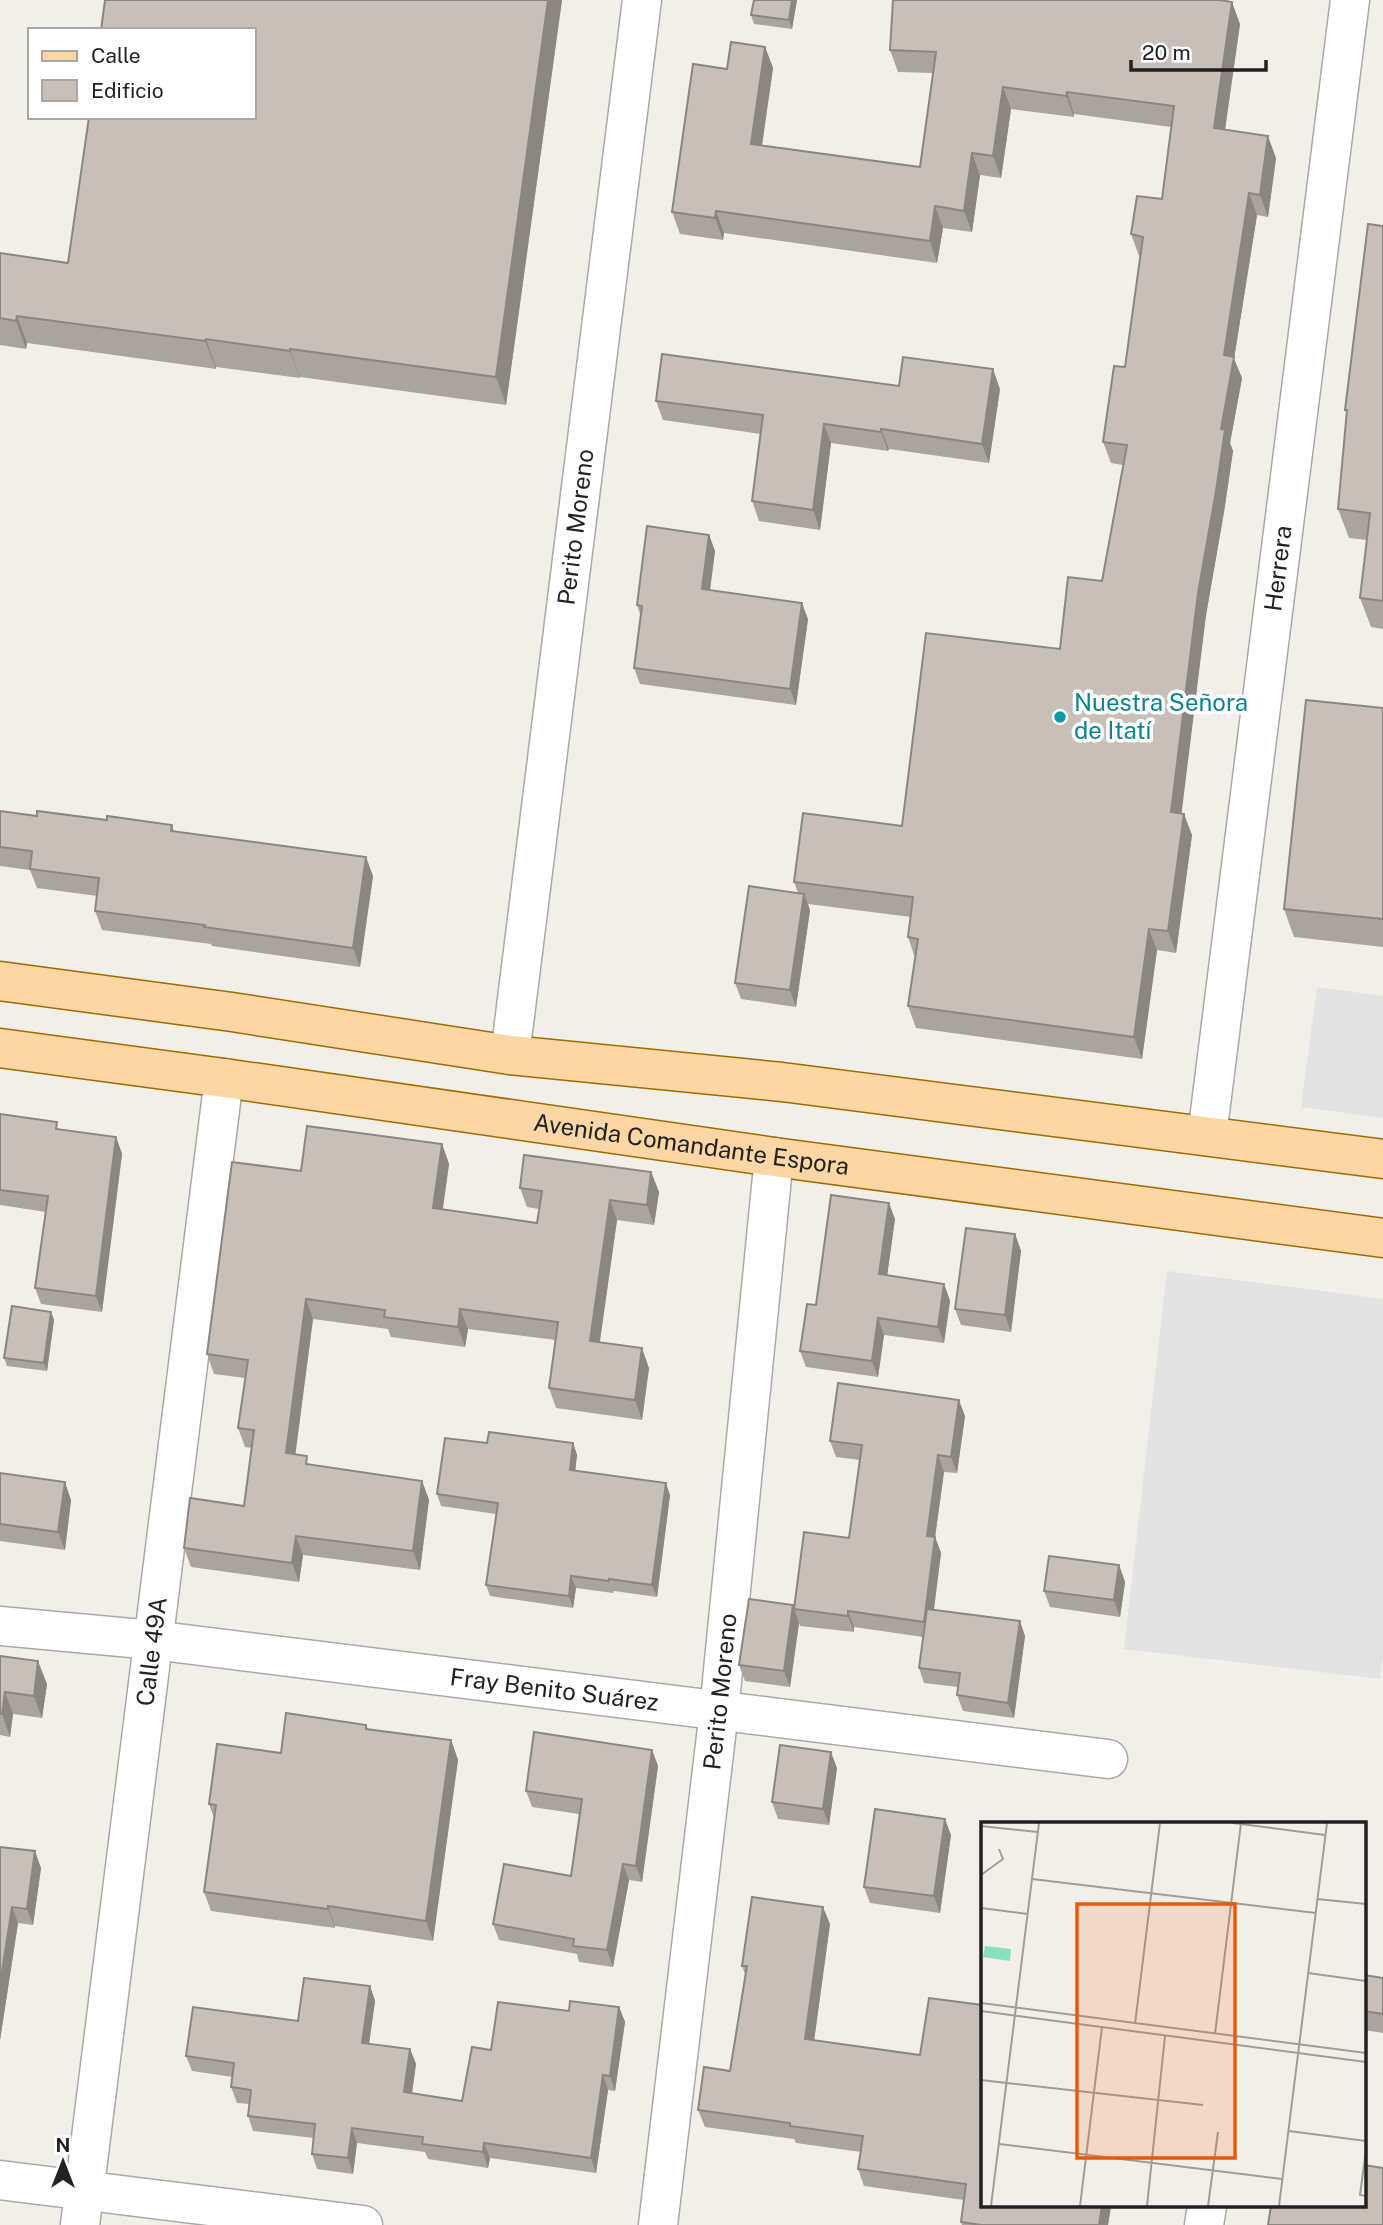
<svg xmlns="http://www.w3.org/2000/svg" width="1383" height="2225" font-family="'Public Sans',sans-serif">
  <rect width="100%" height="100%" fill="#f2efe9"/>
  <path fill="#e2e2e2" d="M 1317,987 L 1383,996 L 1383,1118 L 1301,1107 Z
    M 1167,1271 L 1383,1299 L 1383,1654 L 1380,1679 L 1124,1649 Z"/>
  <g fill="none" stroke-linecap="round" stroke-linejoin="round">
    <g stroke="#a9a9a9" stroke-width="41">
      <g id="minor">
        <path id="s1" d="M 510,1055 L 642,0"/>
        <path id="s2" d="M 1207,1136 L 1350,0"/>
        <path id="s3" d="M 0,1626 L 153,1640 L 1108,1759"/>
        <path d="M 0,2180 L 363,2225"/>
        <path id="s4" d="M 80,2225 L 224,1078"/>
        <path id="s5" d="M 658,2225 L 719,1711 L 774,1157"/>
        <path d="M 1204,2225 L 1207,2206"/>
      </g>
    </g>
    <g stroke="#a06b00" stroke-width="41">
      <g id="major">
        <path d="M 0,981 L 232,1012 L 510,1055 L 782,1082 L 1383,1159"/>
        <path id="s6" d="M 0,1048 L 224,1078 L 774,1157 L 1383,1238"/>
      </g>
    </g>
    <use href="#minor" stroke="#fff" stroke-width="38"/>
    <use href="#major" stroke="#fcd6a4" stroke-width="38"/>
  </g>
  <path fill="#aba49e" d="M 562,0 L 506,405 L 300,377 L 300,378 L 216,367 L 216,369 L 27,343 L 26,349 L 0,345 L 0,253 L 68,263 Z
    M 797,0 L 792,29 L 754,24 L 751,15 Z
    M 1240,24 L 1225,130 L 1276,158 L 1268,217 L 1257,215 L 1234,359 L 1242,378 L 1230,443 L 1233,451 L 1224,512 L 1206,615 L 1181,813 L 1192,835 L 1176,953 L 1157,950 L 1142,1059 L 916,1028 L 908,1006 L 915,958 L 908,937 L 911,917 L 808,904 L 810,910 L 796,1007 L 741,999 L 735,983 L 798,893 L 794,882 L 902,826 L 1060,649 L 1102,581 L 1123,465 L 1111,463 L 1103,442 L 1125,367 L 1140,256 L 1139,256 L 1131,234 L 1162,199 L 1171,127 L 1074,114 L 1074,117 L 1011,109 L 1001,178 L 980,175 L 972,232 L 943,228 L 937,263 L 724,233 L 723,240 L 680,234 L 672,212 L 727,69 L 765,47 L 773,68 L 762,145 L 920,167 L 933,73 L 898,72 L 890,50 Z
    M 1383,226 L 1383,629 L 1371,627 L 1360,598 L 1367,540 L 1349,538 L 1338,509 L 1347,415 L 1345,410 Z
    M 899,386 L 1000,389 L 989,463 L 889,449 L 888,451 L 831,443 L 820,530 L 759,521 L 752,501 L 761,434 L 663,420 L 656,401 Z
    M 709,535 L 715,551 L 710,590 L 808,619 L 796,705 L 640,684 L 634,668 L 641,617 L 637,605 Z
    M 1383,708 L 1383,947 L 1294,937 L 1284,909 Z
    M 0,811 L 37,816 L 172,825 L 174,831 L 373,876 L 360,967 L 212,946 L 211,944 L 102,930 L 95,911 L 97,896 L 37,888 L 30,870 L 0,866 Z
    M 0,1114 L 60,1129 L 116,1137 L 122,1154 L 102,1312 L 41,1304 L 35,1288 L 46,1212 L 0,1205 Z
    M 442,1144 L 449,1164 L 443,1209 L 537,1223 L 539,1209 L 527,1207 L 520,1188 L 651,1172 L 659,1192 L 654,1225 L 617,1220 L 600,1342 L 649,1368 L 642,1420 L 556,1408 L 549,1388 L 556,1340 L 468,1329 L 465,1347 L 391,1337 L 388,1329 L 313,1319 L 295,1454 L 310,1465 L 422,1481 L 429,1500 L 420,1570 L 303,1555 L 299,1582 L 191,1567 L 184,1548 L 244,1506 L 252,1448 L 245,1447 L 238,1428 L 245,1378 L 214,1374 L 207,1354 L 301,1171 Z
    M 895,1219 L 887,1276 L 944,1284 L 950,1301 L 944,1343 L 884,1335 L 878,1377 L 806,1367 L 800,1351 L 816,1305 Z
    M 1015,1234 L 1021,1251 L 1011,1332 L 961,1325 L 955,1309 Z
    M 51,1312 L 54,1320 L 47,1371 L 7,1366 L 4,1358 Z
    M 965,1416 L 957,1473 L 944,1472 L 935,1537 L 941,1553 L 934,1610 L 1025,1636 L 1014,1718 L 963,1711 L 957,1695 L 958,1687 L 924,1683 L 919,1668 L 923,1637 L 854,1627 L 854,1632 L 800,1626 L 799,1623 L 790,1687 L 745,1681 L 739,1665 L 794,1607 L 849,1538 L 860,1460 L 836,1457 L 830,1441 Z
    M 487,1443 L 573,1443 L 577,1455 L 575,1471 L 670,1495 L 657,1597 L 614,1591 L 613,1593 L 576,1588 L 573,1608 L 490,1596 L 486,1585 L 496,1514 L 441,1506 L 437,1494 Z
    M 0,1473 L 71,1500 L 65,1550 L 0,1541 Z
    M 1119,1565 L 1125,1582 L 1120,1617 L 1050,1607 L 1044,1591 Z
    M 0,1656 L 47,1684 L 42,1718 L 13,1714 L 10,1737 L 0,1735 Z
    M 366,1725 L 368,1729 L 451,1740 L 458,1760 L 433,1941 L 335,1926 L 335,1928 L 211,1911 L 204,1892 L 214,1818 L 209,1804 L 281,1753 Z
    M 652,1750 L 658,1766 L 642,1882 L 629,1880 L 613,1967 L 579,1962 L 577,1954 L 499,1940 L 493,1924 L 571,1876 L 579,1814 L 532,1807 L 526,1791 Z
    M 837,1768 L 829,1825 L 778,1819 L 772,1802 Z
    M 951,1835 L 940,1913 L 870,1903 L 864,1887 Z
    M 0,1847 L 41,1868 L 33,1925 L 18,1923 L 0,2040 Z
    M 830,1924 L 814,2040 L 920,2055 L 982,2206 L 1111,2206 L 1108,2225 L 962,2225 L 961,2222 L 964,2200 L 864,2186 L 858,2169 L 861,2152 L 796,2143 L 794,2139 L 705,2127 L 698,2110 L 730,2071 L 745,1974 L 742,1966 Z
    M 1364,1975 L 1383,1978 L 1383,2033 L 1364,2030 Z
    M 370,1986 L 375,2001 L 369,2044 L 410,2049 L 416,2064 L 412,2093 L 462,2101 L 491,2050 L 569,2011 L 619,2007 L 625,2022 L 615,2091 L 608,2090 L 596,2173 L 490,2158 L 488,2168 L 428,2159 L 425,2152 L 357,2143 L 353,2174 L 317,2169 L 312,2154 L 314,2138 L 253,2131 L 248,2116 L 249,2104 L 237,2103 L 231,2087 L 233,2077 L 192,2071 L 186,2056 L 298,2021 Z"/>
  <path fill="#8b8681" d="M 548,0 L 562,0 L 506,405 L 496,377 Z
    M 792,0 L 797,0 L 792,29 L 789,20 Z
    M 1232,2 L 1240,24 L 1222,150 L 1214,128 Z
    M 765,47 L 773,68 L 759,166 L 751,144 Z
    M 1003,87 L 1011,109 L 1001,178 L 993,156 Z
    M 1067,92 L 1074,114 L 1074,117 L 1066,96 Z
    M 1268,136 L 1276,158 L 1268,217 L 1260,195 Z
    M 972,153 L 980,175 L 972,232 L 964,211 Z
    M 1249,193 L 1257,215 L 1234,359 L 1242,378 L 1230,443 L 1233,451 L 1224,512 L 1206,615 L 1179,834 L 1171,812 L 1198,593 L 1224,355 Z
    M 935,206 L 943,228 L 937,263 L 930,241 Z
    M 716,211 L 724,233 L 723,240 L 715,218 Z
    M 17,316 L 27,343 L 26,349 L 16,321 Z
    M 206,339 L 216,367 L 216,369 L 205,341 Z
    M 290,349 L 300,377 L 300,378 L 290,351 Z
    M 993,369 L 1000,389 L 989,463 L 982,444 Z
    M 824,424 L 831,443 L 820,530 L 813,510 Z
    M 881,429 L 889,449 L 888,451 L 881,432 Z
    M 709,535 L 715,551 L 708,605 L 702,589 Z
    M 802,603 L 808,619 L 796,705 L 790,689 Z
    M 1184,814 L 1192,835 L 1176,953 L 1168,931 Z
    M 366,857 L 373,876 L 360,967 L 353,948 Z
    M 804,894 L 810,910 L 796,1007 L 790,990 Z
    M 1149,929 L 1157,950 L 1142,1059 L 1134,1037 Z
    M 116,1137 L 122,1154 L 102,1312 L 96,1296 Z
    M 442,1144 L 449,1164 L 440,1227 L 433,1208 Z
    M 651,1172 L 659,1192 L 654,1225 L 647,1205 Z
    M 610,1200 L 617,1220 L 597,1360 L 590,1341 Z
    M 889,1203 L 895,1219 L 885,1291 L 879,1274 Z
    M 1015,1234 L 1021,1251 L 1011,1332 L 1005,1315 Z
    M 944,1284 L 950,1301 L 944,1343 L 938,1327 Z
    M 306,1299 L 313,1319 L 293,1473 L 286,1453 Z
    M 460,1309 L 468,1329 L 465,1347 L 458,1327 Z
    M 51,1312 L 54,1320 L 47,1371 L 44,1363 Z
    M 878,1318 L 884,1335 L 878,1377 L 872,1361 Z
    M 642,1348 L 649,1368 L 642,1420 L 635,1400 Z
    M 959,1400 L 965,1416 L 957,1473 L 951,1457 Z
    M 573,1443 L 577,1455 L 574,1482 L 570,1470 Z
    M 938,1455 L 944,1472 L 933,1552 L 927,1536 Z
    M 422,1481 L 429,1500 L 420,1570 L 413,1551 Z
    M 65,1482 L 71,1500 L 65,1550 L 58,1532 Z
    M 666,1483 L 670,1495 L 657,1597 L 652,1585 Z
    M 296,1536 L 303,1555 L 299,1582 L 292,1563 Z
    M 935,1537 L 941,1553 L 930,1638 L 924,1622 Z
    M 1119,1565 L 1125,1582 L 1120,1617 L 1114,1600 Z
    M 571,1576 L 576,1588 L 573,1608 L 569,1596 Z
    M 793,1605 L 799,1623 L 790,1687 L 784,1671 Z
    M 848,1611 L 854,1627 L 854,1632 L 848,1616 Z
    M 1020,1621 L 1025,1636 L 1014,1718 L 1008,1703 Z
    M 38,1661 L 47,1684 L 42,1718 L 34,1696 Z
    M 5,1692 L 13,1714 L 10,1737 L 2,1714 Z
    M 451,1740 L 458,1760 L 433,1941 L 426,1921 Z
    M 652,1750 L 658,1766 L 642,1882 L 636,1866 Z
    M 831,1752 L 837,1768 L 829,1825 L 823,1809 Z
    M 945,1819 L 951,1835 L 940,1913 L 934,1896 Z
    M 35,1851 L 41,1868 L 33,1925 L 27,1909 Z
    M 623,1864 L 629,1880 L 613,1967 L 607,1950 Z
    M 328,1906 L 335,1926 L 335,1928 L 328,1909 Z
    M 12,1907 L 18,1923 L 0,2040 L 0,1984 Z
    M 823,1907 L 830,1924 L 812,2056 L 805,2039 Z
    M 370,1986 L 375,2001 L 367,2058 L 362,2043 Z
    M 619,2007 L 625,2022 L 615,2091 L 610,2076 Z
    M 410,2049 L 416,2064 L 410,2107 L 404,2092 Z
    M 603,2075 L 608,2090 L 596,2173 L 591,2158 Z
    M 352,2128 L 357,2143 L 353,2174 L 348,2158 Z
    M 484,2143 L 490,2158 L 488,2168 L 483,2152 Z
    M 1102,2206 L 1111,2206 L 1108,2225 L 1099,2225 Z"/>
  <path fill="#c7bfb8" stroke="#8b8681" stroke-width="2" d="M 105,0 L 548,0 L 496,377 L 290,349 L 290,351 L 206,339 L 205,341 L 17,316 L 16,321 L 0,318 L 0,253 L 68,263 L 89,117 L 254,117 L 254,30 L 101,30 Z
    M 754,0 L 792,0 L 789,20 L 751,15 Z
    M 893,0 L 1219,0 L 1232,2 L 1214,128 L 1268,136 L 1260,195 L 1249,193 L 1224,355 L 1234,357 L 1221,429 L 1225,430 L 1216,491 L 1198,593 L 1171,812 L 1184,814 L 1168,931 L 1149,929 L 1134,1037 L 908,1006 L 918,939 L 908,937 L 913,897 L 794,882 L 803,813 L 902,826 L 926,633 L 1060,649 L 1068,577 L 1102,581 L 1127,445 L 1103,442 L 1114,366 L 1125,367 L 1143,237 L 1131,234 L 1137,196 L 1162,199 L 1174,106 L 1067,92 L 1066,96 L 1003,87 L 993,156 L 972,153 L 964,211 L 935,206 L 930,241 L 716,211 L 715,218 L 672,212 L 693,64 L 727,69 L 731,42 L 765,47 L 751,144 L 920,167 L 936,52 L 890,50 Z
    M 1368,224 L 1383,226 L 1383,601 L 1360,598 L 1370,513 L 1338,509 L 1347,410 L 1345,410 Z
    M 662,354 L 899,386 L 903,357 L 993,369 L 982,444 L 881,429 L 881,432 L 824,424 L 813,510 L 752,501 L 763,415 L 656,401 Z
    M 647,526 L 709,535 L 702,589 L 802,603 L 790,689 L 634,668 L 642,606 L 637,605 Z
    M 1306,700 L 1383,708 L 1383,919 L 1284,909 Z
    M 0,811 L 37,816 L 37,811 L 107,820 L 107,816 L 172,825 L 171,831 L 366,857 L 353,948 L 204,927 L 205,925 L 95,911 L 99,878 L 30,869 L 32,851 L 0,847 Z
    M 749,886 L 804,894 L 790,990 L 735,983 Z
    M 0,1114 L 57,1122 L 56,1129 L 116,1137 L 96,1296 L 35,1288 L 48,1196 L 0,1190 Z
    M 307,1126 L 442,1144 L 433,1208 L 537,1223 L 542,1191 L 520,1188 L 524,1155 L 651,1172 L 647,1205 L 610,1200 L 590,1341 L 642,1348 L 635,1400 L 549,1388 L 558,1322 L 460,1309 L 458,1327 L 384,1317 L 385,1310 L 306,1299 L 286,1453 L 307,1456 L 306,1464 L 422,1481 L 413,1551 L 296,1536 L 292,1563 L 184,1548 L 190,1498 L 244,1506 L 254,1430 L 238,1428 L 248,1360 L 207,1354 L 232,1162 L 301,1171 Z
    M 831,1195 L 889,1203 L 879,1274 L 944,1284 L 938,1327 L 878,1318 L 872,1361 L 800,1351 L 807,1304 L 816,1305 Z
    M 966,1228 L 1015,1234 L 1005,1315 L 955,1309 Z
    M 12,1306 L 51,1312 L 44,1363 L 4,1358 Z
    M 838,1383 L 959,1400 L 951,1457 L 938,1455 L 927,1536 L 935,1537 L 924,1622 L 848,1611 L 848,1616 L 794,1609 L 804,1532 L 849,1538 L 862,1445 L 830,1441 Z
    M 489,1432 L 573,1443 L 570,1470 L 666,1483 L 652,1585 L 609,1579 L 609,1581 L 571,1576 L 569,1596 L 486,1585 L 498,1503 L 437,1494 L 445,1438 L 487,1443 Z
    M 0,1473 L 65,1482 L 58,1532 L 0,1524 Z
    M 1049,1556 L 1119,1565 L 1114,1600 L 1044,1591 Z
    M 749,1599 L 793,1605 L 784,1671 L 739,1665 Z
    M 927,1609 L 1020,1621 L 1008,1703 L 957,1695 L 960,1673 L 919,1668 Z
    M 0,1656 L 38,1661 L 34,1696 L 5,1692 L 2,1714 L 0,1714 Z
    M 286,1713 L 366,1725 L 366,1729 L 451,1740 L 426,1921 L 328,1906 L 328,1909 L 204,1892 L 216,1805 L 209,1804 L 217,1744 L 281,1753 Z
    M 534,1732 L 652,1750 L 636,1866 L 623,1864 L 607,1950 L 573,1946 L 574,1939 L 493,1924 L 504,1864 L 571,1876 L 582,1799 L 526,1791 Z
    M 780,1745 L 831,1752 L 823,1809 L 772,1802 Z
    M 875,1809 L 945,1819 L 934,1896 L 864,1887 Z
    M 0,1847 L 35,1851 L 27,1909 L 12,1907 L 0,1984 Z
    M 752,1897 L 823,1907 L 805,2039 L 920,2055 L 929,1998 L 982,2005 L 982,2206 L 1102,2206 L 1099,2225 L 981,2225 L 961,2222 L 966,2184 L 858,2169 L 863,2136 L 790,2126 L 790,2123 L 698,2110 L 704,2067 L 730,2071 L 747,1966 L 742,1966 Z
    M 1364,1975 L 1383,1978 L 1383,2014 L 1364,2011 Z
    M 304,1978 L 370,1986 L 362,2043 L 410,2049 L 404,2092 L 462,2101 L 472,2047 L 491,2050 L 498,2002 L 569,2011 L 570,2001 L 619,2007 L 610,2076 L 603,2075 L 591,2158 L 484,2143 L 483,2152 L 422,2144 L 423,2137 L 352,2128 L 348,2158 L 312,2154 L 315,2124 L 248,2116 L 251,2090 L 231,2087 L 234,2063 L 186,2056 L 193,2007 L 298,2021 Z
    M 1364,2165 L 1383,2168 L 1383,2225 L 1268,2225 L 1271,2206 L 1364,2206 Z"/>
  <circle fill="#0f9aa8" stroke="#fff" stroke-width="2.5" cx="1060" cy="717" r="7"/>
  <g text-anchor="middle" stroke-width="7" stroke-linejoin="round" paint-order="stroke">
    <g font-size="24" fill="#222" stroke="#fff">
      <text dy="8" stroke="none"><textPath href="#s1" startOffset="532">Perito Moreno</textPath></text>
      <text dy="8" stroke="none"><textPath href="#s2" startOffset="572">Herrera</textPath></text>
      <text dy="8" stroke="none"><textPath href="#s6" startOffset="698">Avenida Comandante Espora</textPath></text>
      <text dy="8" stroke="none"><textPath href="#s4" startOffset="578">Calle 49A</textPath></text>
      <text dy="8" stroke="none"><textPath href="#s3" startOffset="558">Fray Benito Suárez</textPath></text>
      <text dy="8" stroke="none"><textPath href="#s5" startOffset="537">Perito Moreno</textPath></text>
    </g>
    <g font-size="24" fill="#0d838f" stroke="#fff" text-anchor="start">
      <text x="1074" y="711">Nuestra Señora<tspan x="1074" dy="28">de Itatí</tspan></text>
    </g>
  </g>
  <g transform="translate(981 1822)">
    <rect width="385" height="385" fill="#f2efe9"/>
    <path d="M 4,124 L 30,127 L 29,139 L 2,135 Z" fill="#88e0be"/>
    <path fill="none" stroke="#9f9d99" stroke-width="2" d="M 252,1 L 344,13M 0,4 L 57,10M 0,53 L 22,37 L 18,27M 51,57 L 335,91M 336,77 L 385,82M 0,86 L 47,92M 327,151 L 385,159M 0,181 L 385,231M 0,189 L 385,240M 154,202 L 179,1M 234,212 L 260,1M 0,258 L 222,283M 308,309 L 385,319M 18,322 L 301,357M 385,328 L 379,373 L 385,374M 10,384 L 58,1M 99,384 L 121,205M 166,384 L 184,214M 227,384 L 237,310M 298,384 L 346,1"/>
    <path fill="#e8590c" fill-opacity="0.15" stroke="#e8590c" stroke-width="3.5" d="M 96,82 L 254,82 L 254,336 L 96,336 Z"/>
    <rect width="385" height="385" fill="none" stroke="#222" stroke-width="3.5"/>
  </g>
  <rect x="28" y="28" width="228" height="91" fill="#ffffff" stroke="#a7a7a7" stroke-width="2"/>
  <rect x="42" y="51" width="35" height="10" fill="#fcd6a4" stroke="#a7a7a7" stroke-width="2"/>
  <text x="91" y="63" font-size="21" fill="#222222">Calle</text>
  <rect x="42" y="80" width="35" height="21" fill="#c7bfb8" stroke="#a7a7a7" stroke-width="2"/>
  <text x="91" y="98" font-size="21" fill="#222222">Edificio</text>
  <g transform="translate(63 2162)" stroke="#ffffff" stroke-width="5" paint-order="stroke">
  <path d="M0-5L12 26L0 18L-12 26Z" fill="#222222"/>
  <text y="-10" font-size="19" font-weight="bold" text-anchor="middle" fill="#222222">N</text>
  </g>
  <path d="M1131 60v10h135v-10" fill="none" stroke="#222222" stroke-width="3.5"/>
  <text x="1142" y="60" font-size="21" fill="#222222" stroke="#ffffff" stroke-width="5" paint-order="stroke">20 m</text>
</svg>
